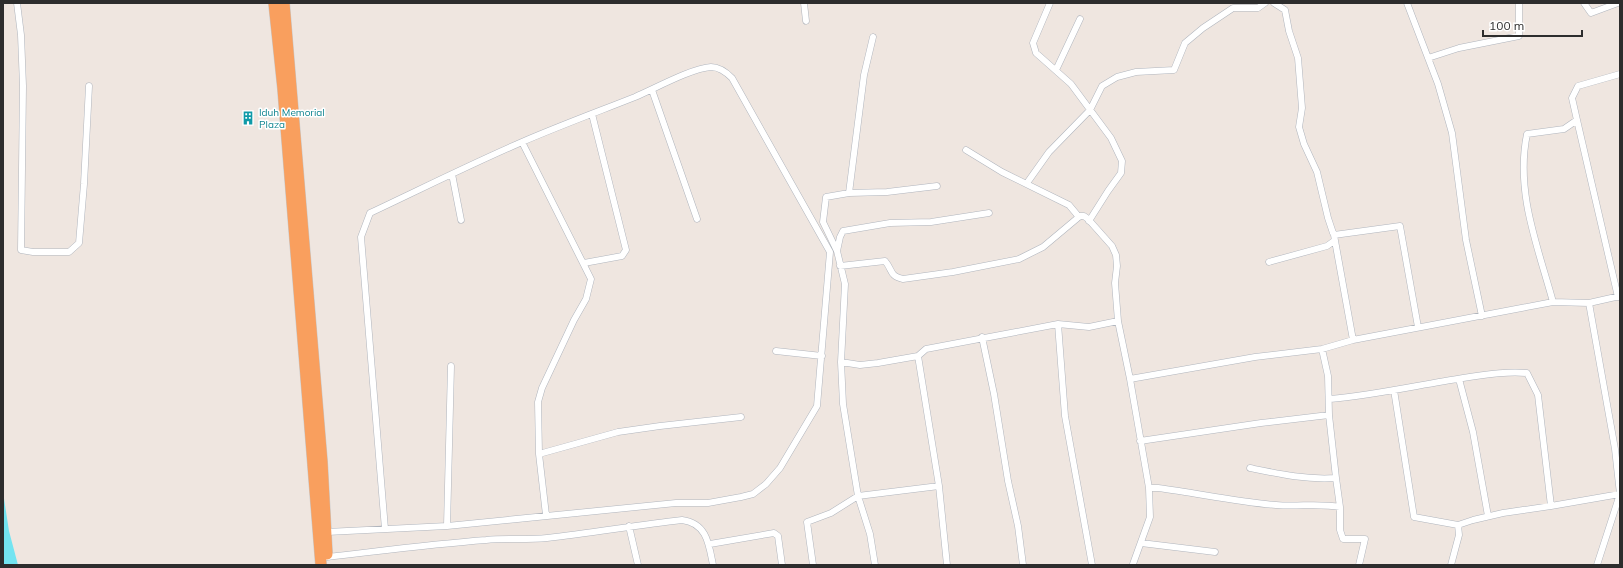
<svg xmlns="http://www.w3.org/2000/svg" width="1623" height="568" font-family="Mulish,sans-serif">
  <rect width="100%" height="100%" fill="#efe6e0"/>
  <path fill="#73e4f1" d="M 3,492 L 9,531 L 18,565 L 3,565 Z"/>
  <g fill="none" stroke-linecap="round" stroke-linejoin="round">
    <g stroke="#b0b5bd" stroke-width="7">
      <path id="minor" d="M 17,3 L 21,35 L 23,86 L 21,250 L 33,252 L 69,252 L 79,243 L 84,184 L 89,86
        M 804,3 L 806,21
        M 1050,3 L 1033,43 L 1036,53 L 1071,84 L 1111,138 L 1122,161 L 1121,173 L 1108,191 L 1089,221
        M 1274,3 L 1285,10 L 1289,31 L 1298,58 L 1302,108 L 1299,127 L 1304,144 L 1317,172 L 1328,218 L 1333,233
        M 1407,3 L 1438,84 L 1452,133 L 1466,240 L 1482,316
        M 1584,3 L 1591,13 L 1618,3
        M 873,37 L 864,75 L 849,193 L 826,197 L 823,222 L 837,251 L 845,284 L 841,362 L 843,404 L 858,496 L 870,534 L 875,565
        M 1428,58 L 1459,48 L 1519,36 L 1519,3
        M 1056,70 L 1080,19
        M 652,90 L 697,219
        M 1577,120 L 1618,297
        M 522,142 L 591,279 L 586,299 L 574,320 L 542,388 L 538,402 L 539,454 L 546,515
        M 966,150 L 1002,172 L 1069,205 L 1079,217
        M 452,174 L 461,220
        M 1027,183 L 1049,152 L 1090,110 L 1102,86 L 1117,77 L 1136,72 L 1174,70 L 1185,43 L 1203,28 L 1233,8 L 1258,8 L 1265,3
        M 849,193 L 887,192 L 937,186
        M 837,251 L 840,237 L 843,231 L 890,223 L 931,222 L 989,213
        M 1269,262 L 1327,246 L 1334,241
        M 584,263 L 622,256 L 626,250 L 592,114
        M 840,266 L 885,261 C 893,270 889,276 903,279 L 953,272 L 1019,259 L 1043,247 L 1080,216 L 1084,216 L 1088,219 L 1112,246 L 1116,255 L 1117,266 L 1115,283 L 1118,321 L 1130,379 L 1149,488 L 1150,517 L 1133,564
        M 1553,302 C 1538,247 1515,192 1527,134 L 1564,129 L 1577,120 L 1572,98 L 1578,86 L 1620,74
        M 1589,303 L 1615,449 L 1620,494 L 1597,565
        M 1058,324 L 1065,416 L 1092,565
        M 982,337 L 994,394 L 1008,481 L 1018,526 L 1023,565
        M 1353,340 L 1334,235 L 1400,226 L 1418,327
        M 776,351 L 822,356
        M 918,356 L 939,486 L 947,565
        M 841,362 L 860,365 L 878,363 L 918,356 L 926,349 L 1058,324 L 1089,327 L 1118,321
        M 1130,379 L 1255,357 L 1322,349 L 1353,340 L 1553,302 L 1589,303 L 1620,296
        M 1459,379 L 1473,432 L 1488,516
        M 1394,390 L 1414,517 L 1458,525 L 1473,520 L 1503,513 L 1551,506 L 1620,494
        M 1330,399 C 1375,395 1418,385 1463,378 C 1484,375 1506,371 1527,373 L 1538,395 L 1551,506
        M 1140,441 L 1261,423 L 1329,415
        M 539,454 L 618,432 L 660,426 L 741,417
        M 1250,468 C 1279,474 1306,480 1336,478 L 1329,415 L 1328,376 L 1322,349
        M 1149,488 L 1158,488 C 1197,493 1237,502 1276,505 C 1297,507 1319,503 1340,507 L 1336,478
        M 1340,507 L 1340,530 L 1343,539 L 1365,539 L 1359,565
        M 447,526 L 451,366
        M 629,526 L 638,565
        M 327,532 L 447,526 L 676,503 L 708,503 L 741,497 L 753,494 L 766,484 L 780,468 L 817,406 L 830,252 L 732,78 C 726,72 719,67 711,67 C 692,68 654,89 635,97 C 597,112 559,126 522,142 C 471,164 421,189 370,213 L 361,237 L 385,529
        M 1141,543 L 1215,552
        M 710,544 L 774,533 L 778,536 L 782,565
        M 327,557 C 380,551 433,544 486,540 C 506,538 527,540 547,538 C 592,533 637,525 682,520 C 707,523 709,545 713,565
        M 813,565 L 807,522 L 831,513 L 858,496 L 939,486
        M 1451,565 L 1459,535 L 1458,525"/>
    </g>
    <g stroke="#c8c8c8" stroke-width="12">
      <path id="trunk" d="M 274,3 L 283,89 L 321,565
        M 284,3 L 322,462 L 327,554"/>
    </g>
    <use href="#minor" stroke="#fff" stroke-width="6"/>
    <use href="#trunk" stroke="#f99f5e" stroke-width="11"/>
  </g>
  <defs>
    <g id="building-bare" transform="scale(1.08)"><path d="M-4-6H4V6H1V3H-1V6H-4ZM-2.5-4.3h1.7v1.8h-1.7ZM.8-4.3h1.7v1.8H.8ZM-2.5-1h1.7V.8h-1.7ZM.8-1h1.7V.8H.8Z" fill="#0f9aa8" stroke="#fff" stroke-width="2.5" paint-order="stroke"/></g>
  </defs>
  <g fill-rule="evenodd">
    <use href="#building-bare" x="248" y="118"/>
  </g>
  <g text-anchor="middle" stroke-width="3" stroke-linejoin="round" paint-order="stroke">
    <g font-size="10" fill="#0d838f" stroke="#fff" text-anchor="start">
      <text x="259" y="116">Iduh Memorial<tspan x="259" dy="12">Plaza</tspan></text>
    </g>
  </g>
  <rect width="1623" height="568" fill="none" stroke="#2d2d2d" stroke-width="8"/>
  <path d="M1483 30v6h99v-6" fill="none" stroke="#2d2d2d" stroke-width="2"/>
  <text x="1489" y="30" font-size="12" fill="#2d2d2d" stroke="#ffffff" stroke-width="3" paint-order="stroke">100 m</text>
</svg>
